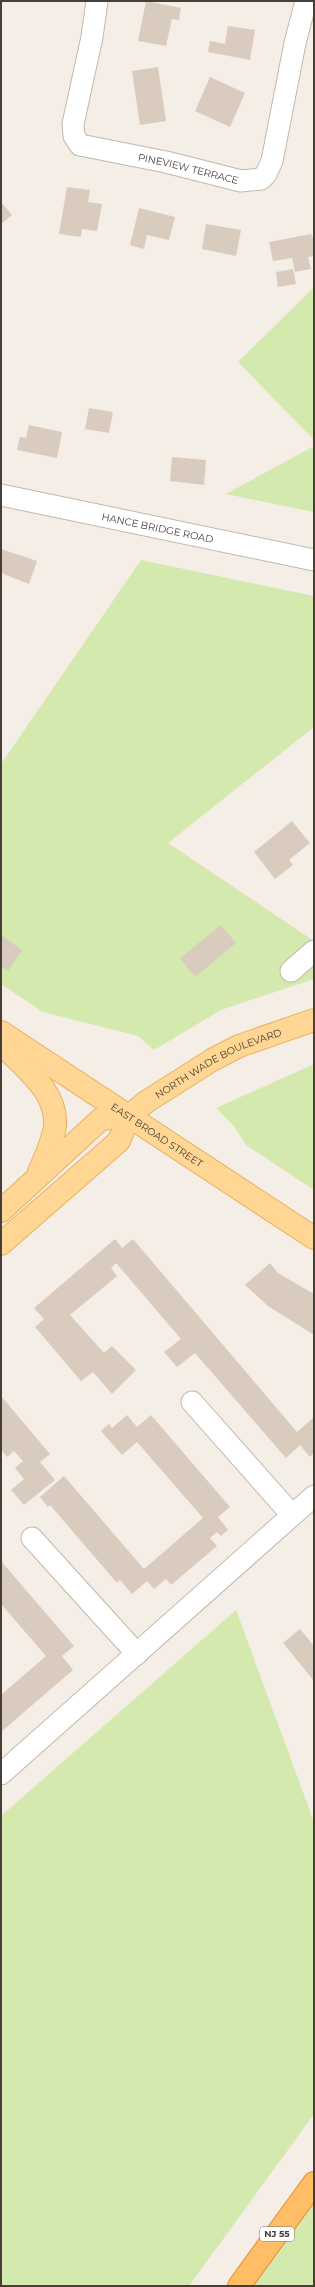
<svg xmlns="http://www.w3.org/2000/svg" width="315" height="2287" font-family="Montserrat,sans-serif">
  <rect width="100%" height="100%" fill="#f4eee6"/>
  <path fill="#d4e9ae" d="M 314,287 L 314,440 L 238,362 Z
    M 314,446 L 314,512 L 226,494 Z
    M 141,560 L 314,596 L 314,727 L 168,843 L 314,941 L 314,979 L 221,1010 L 154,1050 L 138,1036 L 43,1012 L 1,984 L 1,764 Z
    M 314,1064 L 314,1190 L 246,1145 L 233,1125 L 216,1108 Z
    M 236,1610 L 314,1822 L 314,2114 L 189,2286 L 1,2286 L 1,1816 Z
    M 314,2200 L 314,2286 L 251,2286 Z"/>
  <path fill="#d9ccbf" d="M 146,1 L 181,8 L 179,20 L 172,19 L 166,46 L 138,41 Z
    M 228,26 L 255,30 L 250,60 L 208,52 L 210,41 L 225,44 Z
    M 158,67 L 166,121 L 140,125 L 132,71 Z
    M 210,77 L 245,93 L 230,127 L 195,111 Z
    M 67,187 L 90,190 L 88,202 L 102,204 L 97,231 L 82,229 L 81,237 L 59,234 Z
    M 1,202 L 12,215 L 1,224 Z
    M 139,208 L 175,217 L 169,240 L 147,235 L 144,249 L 130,245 Z
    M 206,224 L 241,230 L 236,256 L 202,249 Z
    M 311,234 L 314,240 L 314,256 L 308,257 L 311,269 L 295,272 L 292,258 L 273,261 L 269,242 Z
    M 293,269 L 296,284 L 278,287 L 276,272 Z
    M 89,408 L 113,412 L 109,433 L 85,429 Z
    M 29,425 L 62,432 L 57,458 L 17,450 L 20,437 L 26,438 Z
    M 172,457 L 206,460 L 204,485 L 170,481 Z
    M 1,549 L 37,561 L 29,584 L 1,573 Z
    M 292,821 L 310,843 L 289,860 L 293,865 L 275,879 L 254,852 Z
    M 221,925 L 236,943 L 195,977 L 180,958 Z
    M 1,935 L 22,950 L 8,971 L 1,966 Z
    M 115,1239 L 122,1248 L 133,1239 L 297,1432 L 314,1417 L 314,1453 L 310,1457 L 300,1445 L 286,1458 L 195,1353 L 177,1367 L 164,1352 L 181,1339 L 116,1263 L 111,1268 L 117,1276 L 70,1315 L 104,1353 L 112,1346 L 136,1370 L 112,1394 L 93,1372 L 81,1381 L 35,1327 L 44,1319 L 34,1308 Z
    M 270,1263 L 278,1273 L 314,1294 L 314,1335 L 268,1306 L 245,1285 Z
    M 1,1396 L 50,1454 L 40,1462 L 55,1480 L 24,1505 L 11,1490 L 24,1479 L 15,1468 L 23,1461 L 14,1451 L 7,1457 L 1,1449 Z
    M 127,1415 L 137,1427 L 151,1415 L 230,1507 L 218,1517 L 228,1530 L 221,1536 L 217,1532 L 210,1538 L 217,1546 L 171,1585 L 166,1579 L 154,1589 L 147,1581 L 132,1594 L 120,1580 L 117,1583 L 50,1505 L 48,1507 L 40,1497 L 64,1476 L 144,1569 L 203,1518 L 137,1442 L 122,1455 L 101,1431 L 109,1424 L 112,1428 Z
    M 1,1561 L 74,1646 L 62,1656 L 73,1670 L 1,1732 L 1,1695 L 46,1656 L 1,1604 Z
    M 300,1629 L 314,1646 L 314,1681 L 283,1643 Z"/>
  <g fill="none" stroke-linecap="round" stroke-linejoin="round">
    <g stroke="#c2b8ac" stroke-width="23">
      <g id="minor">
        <path id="s1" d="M 97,1 L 92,37 L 73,124 L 74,136 L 80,145 L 166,162 L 241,181 L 261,179 L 266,174 L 272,161 L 295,43 L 306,1"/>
        <path id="s2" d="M 1,495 L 314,560"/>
        <path d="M 291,971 L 314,951"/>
        <path d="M 192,1402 L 292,1515"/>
        <path d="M 32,1538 L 137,1654"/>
        <path d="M 1,1774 L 314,1496"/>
      </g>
    </g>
    <g stroke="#e7b261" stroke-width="24">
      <g id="major">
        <path id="s3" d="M 1,1032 L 314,1238"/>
        <path d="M 1,1043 C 21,1066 58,1090 55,1126 C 53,1141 45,1158 39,1172"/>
        <path d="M 1,1211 L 101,1119 L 129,1116"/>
        <path id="s4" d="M 1,1244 L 119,1141 L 129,1116 L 146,1102 L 212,1060 L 239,1046 L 314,1020"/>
      </g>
    </g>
    <g stroke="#e29032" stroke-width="24">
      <path id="highway" d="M 239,2286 L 314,2183"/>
    </g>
    <use href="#minor" stroke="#fff" stroke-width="21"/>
    <use href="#major" stroke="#ffd694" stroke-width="22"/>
    <use href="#highway" stroke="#ffbd66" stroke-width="22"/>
  </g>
  <g text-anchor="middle" stroke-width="3" stroke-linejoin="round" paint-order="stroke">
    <rect fill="#fff" stroke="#7e7872" stroke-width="1" x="260" y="2227" width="34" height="14" rx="3"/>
    <g font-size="9" font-weight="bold" fill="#473e35">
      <text x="277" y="2237">NJ 55</text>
    </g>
    <g font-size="10" fill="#473e35" stroke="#fff">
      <text dy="4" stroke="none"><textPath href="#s1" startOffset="259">PINEVIEW TERRACE</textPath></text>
      <text dy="4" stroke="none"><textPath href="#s2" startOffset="160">HANCE BRIDGE ROAD</textPath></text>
      <text dy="4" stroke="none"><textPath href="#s4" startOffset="288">NORTH WADE BOULEVARD</textPath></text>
      <text dy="4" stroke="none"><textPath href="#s3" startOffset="187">EAST BROAD STREET</textPath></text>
    </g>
  </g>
  <rect width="315" height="2287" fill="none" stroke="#473e35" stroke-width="4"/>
</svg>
